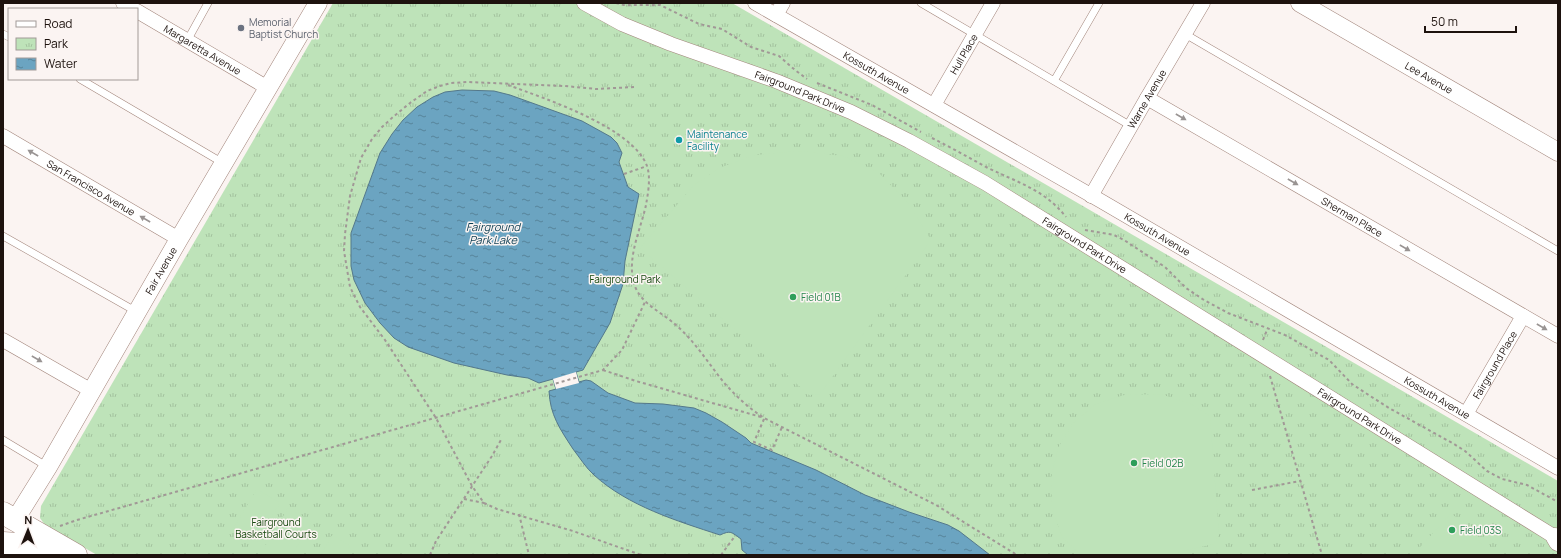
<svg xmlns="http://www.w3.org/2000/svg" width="1561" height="558" font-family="Manrope,sans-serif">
  <defs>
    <pattern id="park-tufts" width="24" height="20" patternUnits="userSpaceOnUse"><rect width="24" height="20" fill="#bee3b9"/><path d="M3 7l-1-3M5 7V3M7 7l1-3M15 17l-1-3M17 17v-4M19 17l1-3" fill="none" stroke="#a3c29e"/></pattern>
    <pattern id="water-ripples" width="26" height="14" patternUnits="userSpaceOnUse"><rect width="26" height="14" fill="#6ba4c1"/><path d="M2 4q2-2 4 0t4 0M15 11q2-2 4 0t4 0" fill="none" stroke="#57849b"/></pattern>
  </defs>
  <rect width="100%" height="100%" fill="#fbf4f2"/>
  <path fill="url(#park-tufts)" d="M 333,3 L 732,3 L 1558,481 L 1558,555 L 97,555 L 45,525 L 40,518 L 41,506 Z"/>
  <path fill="#bee3b9" d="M 799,151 L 843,156 L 878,172 L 909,204 L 931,240 L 820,394 L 809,395 L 774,363 L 640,248 L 694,185 L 719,168 L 755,155 Z
    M 1160,394 L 1189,403 L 1210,416 L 1219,535 L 1214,544 L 1165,555 L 1081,555 L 1062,537 L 1052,509 L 1051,478 L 1058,448 L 1073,423 L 1096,404 L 1124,395 Z
    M 257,489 L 280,503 L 256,543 L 233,529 Z
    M 288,508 L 312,522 L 292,555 L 276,555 L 264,548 Z
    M 1451,513 C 1465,526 1480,537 1487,555 L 1413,555 Z
    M 332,535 L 350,546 L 344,555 L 321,555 Z"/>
  <path fill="url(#water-ripples)" stroke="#54788b" d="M 462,90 L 494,91 L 510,95 L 582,121 L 611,137 L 617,143 L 622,153 L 619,162 L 628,187 L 639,194 L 625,261 L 623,284 L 610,323 L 583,370 L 576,372 L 579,382 L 586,380 L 591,381 L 608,393 L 635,403 L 663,404 L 694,408 L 706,413 L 722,422 L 746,438 L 751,443 L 816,470 L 865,495 L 909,512 L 948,525 L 959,531 L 990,555 L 748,555 L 742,550 L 741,539 C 731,532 731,530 720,535 C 677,521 628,506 594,475 C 586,468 580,458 573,449 C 560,429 550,415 549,391 L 556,389 L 553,379 L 539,383 L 528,378 L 507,375 L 454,363 L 408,347 L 394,338 L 380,323 L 365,303 L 354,280 L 351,266 L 351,233 L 380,153 L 392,134 L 403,120 L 417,107 L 433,97 L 445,92 Z"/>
  <path fill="#fbf4f2" d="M 576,372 L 579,383 L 556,389 L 553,379 Z"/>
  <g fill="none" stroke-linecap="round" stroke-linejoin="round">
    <g stroke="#a2857b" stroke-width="8">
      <path id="service" d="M 921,3 L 1131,126
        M 3,34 L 9,37
        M 1185,34 L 1558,251
        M 187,41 L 208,3
        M 80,79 L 223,163
        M 1054,81 L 1099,3
        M 3,236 L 137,312
        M 3,440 L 48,467"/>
    </g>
    <g stroke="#a2857b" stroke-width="15">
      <g id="minor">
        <path d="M 123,3 L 133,9"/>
        <path id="s1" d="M 584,3 L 622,24 L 671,44 L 776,81 L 851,112 L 909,141 L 985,183 L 1558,539"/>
        <path id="s2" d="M 755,3 L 1101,201 L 1558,468"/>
        <path id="s3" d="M 137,11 L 268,88"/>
        <path d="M 776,15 L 783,3"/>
        <path id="s4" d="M 1147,98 L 1558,336"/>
        <path id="s5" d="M 934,105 L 993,3"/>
        <path id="s6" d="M 3,136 L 179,239"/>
        <path id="s7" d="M 1091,196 L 1147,98 L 1203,3"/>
        <path d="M 3,340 L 92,391"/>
        <path id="s8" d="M 1466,414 L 1523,316"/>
      </g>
    </g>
    <g stroke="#a2857b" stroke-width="19">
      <g id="tertiary">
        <path id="s9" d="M 1300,3 L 1558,152"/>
        <path id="s10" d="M 15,520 L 48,467 L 179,239 L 318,3"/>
        <path d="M 1555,537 L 1558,542"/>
      </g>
    </g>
    <g stroke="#a2857b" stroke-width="23">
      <path id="primary" d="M 3,513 L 76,555
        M 3,543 L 33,545 L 52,555"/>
    </g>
    <path stroke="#a19896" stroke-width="2" stroke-dasharray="3 3" stroke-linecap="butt" d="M 616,3 L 624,5 L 660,5 L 699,24 L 722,29 L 751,47 L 779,56 L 795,70 L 807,79
      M 817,83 L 872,105 L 921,132
      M 508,85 C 546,99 632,127 647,166 C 651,178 648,193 646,205 C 641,228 628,255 633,279 C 637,303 661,311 677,326 C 693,340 705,358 718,375 C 731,392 746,406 764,418 L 936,505 L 1017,555
      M 634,87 L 596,89 L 565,86 L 468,82 L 451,83 L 440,86 L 427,91 L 410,103 L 393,117 L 382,127 L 372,139 L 361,158 L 350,196 L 345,234 L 344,251 L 350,287 L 360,307 L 385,340 L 436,418 L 472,486 L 484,503 L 497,509 L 573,531 L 641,555
      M 932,138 C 950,147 968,157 986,167 C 1016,182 1044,189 1066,217
      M 624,174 L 647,166
      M 1085,230 L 1114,235 L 1124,240 L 1165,267 L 1186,288 L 1204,300 L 1228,313 L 1285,335 L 1329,360 L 1352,384 L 1364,392 L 1389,408 L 1454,444 L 1465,451 L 1487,471 L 1502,479 L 1527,485 L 1558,502
      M 1263,340 L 1267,330
      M 603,370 L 636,381 L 761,417
      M 1270,376 L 1322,555
      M 764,419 L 754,442 L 772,450 L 782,427
      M 1252,490 L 1300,481
      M 464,499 L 484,503
      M 519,514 L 529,555
      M 60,526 L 77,520 L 603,370 L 622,350 L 645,302
      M 430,555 L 436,541 L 492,456 L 502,438
      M 721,555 L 735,536"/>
    <use href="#service" stroke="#fff" stroke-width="7"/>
    <use href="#minor" stroke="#fff" stroke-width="14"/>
    <use href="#tertiary" stroke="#fff" stroke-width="18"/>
    <use href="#primary" stroke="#fff" stroke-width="22"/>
  </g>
  <defs><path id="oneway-solid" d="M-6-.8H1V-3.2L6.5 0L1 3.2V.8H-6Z"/></defs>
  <g fill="#999493">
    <use href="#oneway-solid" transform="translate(1181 117) rotate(30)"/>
    <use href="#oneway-solid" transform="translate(33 153) rotate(-150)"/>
    <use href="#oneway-solid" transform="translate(1293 182) rotate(30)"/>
    <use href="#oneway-solid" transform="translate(145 219) rotate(-150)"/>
    <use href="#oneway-solid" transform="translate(1405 248) rotate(30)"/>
    <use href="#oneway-solid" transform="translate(1542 327) rotate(30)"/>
    <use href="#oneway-solid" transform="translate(37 359) rotate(30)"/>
  </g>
  <circle fill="#6b7280" stroke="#fbf4f2" stroke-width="1.5" cx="241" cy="28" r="4"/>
  <circle fill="#0f9aa8" stroke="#fbf4f2" stroke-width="1.5" cx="679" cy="140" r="4"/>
  <g fill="#2e9e5b" stroke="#fbf4f2" stroke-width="1.5">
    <circle cx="793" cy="297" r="4"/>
    <circle cx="1134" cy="463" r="4"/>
    <circle cx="1452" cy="530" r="4"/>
  </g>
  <g text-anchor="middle" stroke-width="3" stroke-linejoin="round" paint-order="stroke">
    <g font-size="10" fill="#5b616d" stroke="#fbf4f2" text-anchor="start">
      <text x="249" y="26">Memorial<tspan x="249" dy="12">Baptist Church</tspan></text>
    </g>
    <g font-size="10" fill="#1d120e" stroke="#fbf4f2">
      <text dy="4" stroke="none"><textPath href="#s3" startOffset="76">Margaretta Avenue</textPath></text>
      <text dy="4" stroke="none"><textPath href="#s5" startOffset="59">Hull Place</textPath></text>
      <text dy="4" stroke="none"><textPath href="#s2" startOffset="140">Kossuth Avenue</textPath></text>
      <text dy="4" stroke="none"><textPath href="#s9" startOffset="149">Lee Avenue</textPath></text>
      <text dy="4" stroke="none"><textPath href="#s1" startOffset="234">Fairground Park Drive</textPath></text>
      <text dy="4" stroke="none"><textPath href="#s7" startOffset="112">Warne Avenue</textPath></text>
      <text dy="4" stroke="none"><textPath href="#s6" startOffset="102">San Francisco Avenue</textPath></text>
      <text dy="4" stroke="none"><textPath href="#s4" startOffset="237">Sherman Place</textPath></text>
      <text dy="4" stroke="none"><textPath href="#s2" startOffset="464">Kossuth Avenue</textPath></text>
      <text dy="4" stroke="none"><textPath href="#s1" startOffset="558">Fairground Park Drive</textPath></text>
      <text dy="4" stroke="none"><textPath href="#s10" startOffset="289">Fair Avenue</textPath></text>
      <text dy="4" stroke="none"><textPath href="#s8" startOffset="57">Fairground Place</textPath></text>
      <text dy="4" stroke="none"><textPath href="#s2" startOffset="788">Kossuth Avenue</textPath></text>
      <text dy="4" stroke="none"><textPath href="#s1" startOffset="882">Fairground Park Drive</textPath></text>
    </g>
    <g font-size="10" fill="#0d838f" stroke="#fbf4f2" text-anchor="start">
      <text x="687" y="138">Maintenance<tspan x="687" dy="12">Facility</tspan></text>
    </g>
    <g font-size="10" fill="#14470c" stroke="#fbf4f2">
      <text x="625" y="283">Fairground Park</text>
      <text x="276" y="526">Fairground<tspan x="276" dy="12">Basketball Courts</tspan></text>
    </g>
    <g font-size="10" fill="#27864d" stroke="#fbf4f2" text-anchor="start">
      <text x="801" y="301">Field 01B</text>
      <text x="1142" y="467">Field 02B</text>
      <text x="1460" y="534">Field 03S</text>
    </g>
    <g font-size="11" font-style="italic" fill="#0b3d52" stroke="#fbf4f2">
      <text x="493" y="231">Fairground<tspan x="493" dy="13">Park Lake</tspan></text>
    </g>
  </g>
  <rect width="1561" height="558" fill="none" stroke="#1d120e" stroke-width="8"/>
  <rect x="8" y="8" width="130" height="72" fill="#fbf4f2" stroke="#a29a97"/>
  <rect x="16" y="21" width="20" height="6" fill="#ffffff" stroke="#a29a97"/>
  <text x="44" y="28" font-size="12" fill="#1d120e">Road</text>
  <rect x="16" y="38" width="20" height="12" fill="url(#park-tufts)" stroke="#a29a97"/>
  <text x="44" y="48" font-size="12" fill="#1d120e">Park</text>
  <rect x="16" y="58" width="20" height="12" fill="url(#water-ripples)" stroke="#a29a97"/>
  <text x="44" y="68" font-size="12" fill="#1d120e">Water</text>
  <g transform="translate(28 530) rotate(1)" stroke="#fbf4f2" stroke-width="3" paint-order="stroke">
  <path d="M0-3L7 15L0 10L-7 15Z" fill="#1d120e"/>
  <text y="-6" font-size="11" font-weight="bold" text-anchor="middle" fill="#1d120e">N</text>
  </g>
  <path d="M1425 26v6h91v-6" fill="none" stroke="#1d120e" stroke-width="2"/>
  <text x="1431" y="26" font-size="12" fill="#1d120e" stroke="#fbf4f2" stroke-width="3" paint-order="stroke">50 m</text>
</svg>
